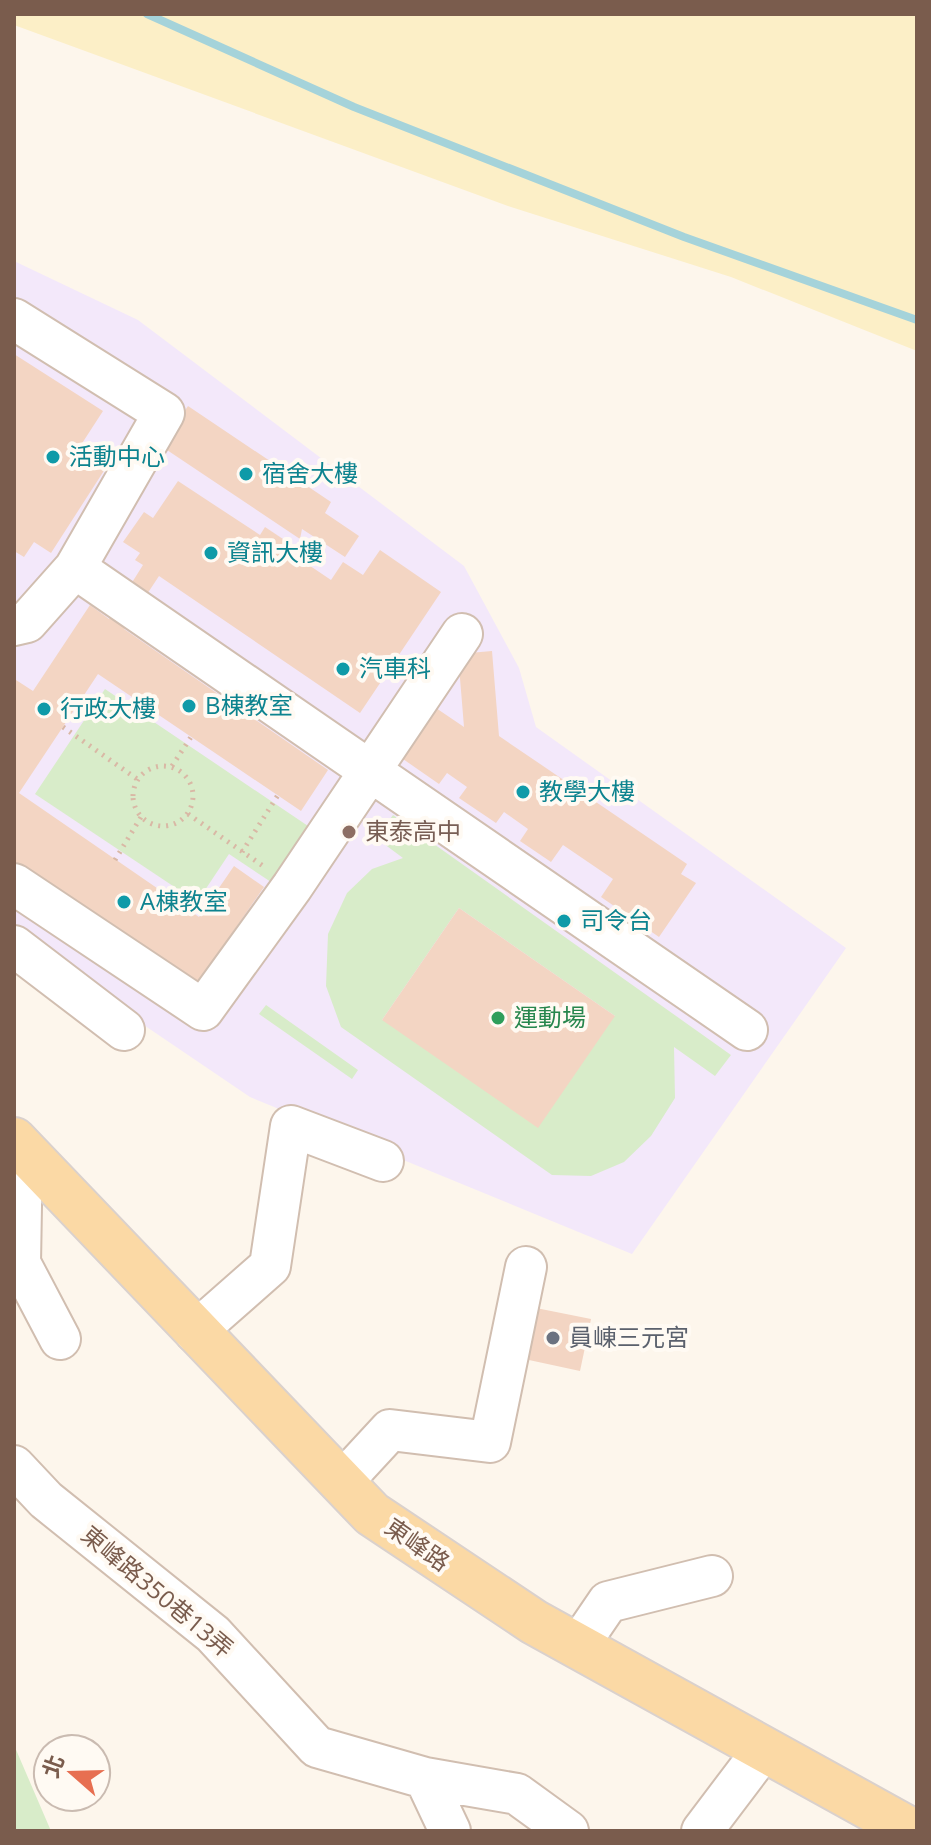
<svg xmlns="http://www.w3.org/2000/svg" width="931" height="1845" font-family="'Open Sans','Noto Sans TC',sans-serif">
  <rect width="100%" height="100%" fill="#fdf6ec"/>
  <path fill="#f3e8fa" d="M 14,261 L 138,320 L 464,566 L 519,668 L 536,727 L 846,948 L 632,1254 L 250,1097 L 14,937 Z"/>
  <path fill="#d8ecc9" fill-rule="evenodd" d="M 105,689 L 311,828 L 274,884 L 229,854 L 197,902 L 35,794 Z
    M 393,815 L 731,1055 L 715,1076 L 674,1047 L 675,1098 L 651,1136 L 624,1162 L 591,1176 L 552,1175 L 341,1027 L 326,986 L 328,934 L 347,893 L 372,869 L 403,858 L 376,838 ZM 459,908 L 615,1016 L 382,1020 Z
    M 266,1005 L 358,1070 L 352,1079 L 259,1014 Z
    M 14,1745 L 51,1831 L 14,1831 Z"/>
  <path fill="#fcefc7" d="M 14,14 L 917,14 L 917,351 L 731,277 L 511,207 L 14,25 Z"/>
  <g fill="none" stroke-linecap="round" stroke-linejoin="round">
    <path stroke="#a5d3da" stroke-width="8" d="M 147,14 L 354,107 L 684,237 L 917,320"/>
  </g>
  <path fill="#f3d5c3" d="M 14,354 L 103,411 L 79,448 L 107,466 L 51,553 L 34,542 L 24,557 L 14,551 Z
    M 188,406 L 331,502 L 325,513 L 359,536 L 345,557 L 302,529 L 300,539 L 161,446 Z
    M 178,481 L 260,535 L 265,527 L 289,543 L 285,549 L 331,580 L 343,562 L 363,575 L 380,550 L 441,592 L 360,713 L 159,576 L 124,629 L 328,770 L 301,811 L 98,674 L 19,793 L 199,917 L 234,866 L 264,887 L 195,987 L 14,862 L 14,683 L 16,680 L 33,691 L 90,605 L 109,619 L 143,565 L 135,560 L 140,553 L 123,542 L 144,512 L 153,518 Z
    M 492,651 L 499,736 L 687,864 L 681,874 L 696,883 L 659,937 L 601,897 L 613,879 L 563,845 L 551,862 L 520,841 L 528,829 L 504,812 L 496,823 L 459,798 L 467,787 L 447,773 L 439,784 L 403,759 L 436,708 L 464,727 L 458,654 Z
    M 459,908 L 615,1016 L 538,1128 L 382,1020 Z
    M 526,1306 L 591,1319 L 580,1371 L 515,1357 Z"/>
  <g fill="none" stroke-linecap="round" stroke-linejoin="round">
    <g stroke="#d1beb0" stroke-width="44">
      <path id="minor" d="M 14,319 L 164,413 L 75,568
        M 14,625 L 27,622 L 75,568 L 747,1030
        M 14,884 L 203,1010 L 292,887 L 462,634
        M 14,946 L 124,1030
        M 22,1149 L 20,1263 L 60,1339
        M 195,1332 L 270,1266 L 291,1126 L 383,1161
        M 14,1466 L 46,1500 L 213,1634 L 317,1747 L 425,1778
        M 341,1483 L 390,1430 L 490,1442 L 526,1267
        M 578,1646 L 608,1602 L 712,1576
        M 450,1831 L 425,1778 L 517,1794 L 568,1831
        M 702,1831 L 764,1749"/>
    </g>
    <g stroke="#dad1cd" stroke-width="48">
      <path id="major" d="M 14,1140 L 372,1514 L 534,1622 L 912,1831"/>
    </g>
    <path stroke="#d9b8a5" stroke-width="5" stroke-dasharray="2 6" stroke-linecap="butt" d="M 63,727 L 137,779
      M133 796a30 30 0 1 1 60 0a30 30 0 1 1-60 0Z
      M 172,766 L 191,737
      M 188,814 L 266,868
      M 242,852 L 278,795
      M 115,860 L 141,817"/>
    <use href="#minor" stroke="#fff" stroke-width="40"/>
    <use href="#major" stroke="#fbd9a5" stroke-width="44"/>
  </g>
  <g fill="#0f9aa8" stroke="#fffaf3" stroke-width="3">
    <circle cx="53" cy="457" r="8"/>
    <circle cx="246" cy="474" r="8"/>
    <circle cx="211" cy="553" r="8"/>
    <circle cx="343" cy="669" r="8"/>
    <circle cx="189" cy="706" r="8"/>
    <circle cx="44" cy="709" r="8"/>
    <circle cx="523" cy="792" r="8"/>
    <circle cx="124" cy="902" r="8"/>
    <circle cx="564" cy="921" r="8"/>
  </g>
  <circle fill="#8d6e63" stroke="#fffaf3" stroke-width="3" cx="349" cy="832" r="8"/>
  <circle fill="#2e9e5b" stroke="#fffaf3" stroke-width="3" cx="498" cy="1018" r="8"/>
  <circle fill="#6b7280" stroke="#fffaf3" stroke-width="3" cx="553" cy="1338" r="8"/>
  <g text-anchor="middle" stroke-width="8" stroke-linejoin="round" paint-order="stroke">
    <g font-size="24" fill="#0d838f" stroke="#fffaf3" text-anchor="start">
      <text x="69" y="465">活動中心</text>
      <text x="262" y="482">宿舍大樓</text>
      <text x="227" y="561">資訊大樓</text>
      <text x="359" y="677">汽車科</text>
      <text x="205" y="714">B棟教室</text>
      <text x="60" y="717">行政大樓</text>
      <text x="539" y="800">教學大樓</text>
      <text x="140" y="910">A棟教室</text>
      <text x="580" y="929">司令台</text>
    </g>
    <g font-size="24" fill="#785e54" stroke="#fffaf3" text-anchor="start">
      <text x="365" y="840">東泰高中</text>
    </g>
    <g font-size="24" fill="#27864d" stroke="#fffaf3" text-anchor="start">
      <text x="514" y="1026">運動場</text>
    </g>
    <g font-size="24" fill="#5b616d" stroke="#fffaf3" text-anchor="start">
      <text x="569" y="1346">員崠三元宮</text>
    </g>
    <g font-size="24" fill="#7a5c4d" stroke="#fffaf3">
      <text transform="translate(417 1545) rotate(35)" y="8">東峰路</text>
      <text transform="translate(157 1592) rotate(40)" y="8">東峰路350巷13弄</text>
    </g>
  </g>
  <rect width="931" height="1845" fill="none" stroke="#7a5c4d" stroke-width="32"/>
  <g transform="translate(72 1773) rotate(290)"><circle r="38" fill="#fffaf3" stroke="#cabbb1" stroke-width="2"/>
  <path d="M0-6L14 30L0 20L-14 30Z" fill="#e76f51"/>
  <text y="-12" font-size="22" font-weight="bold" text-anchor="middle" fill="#7a5c4d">北</text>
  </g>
</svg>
